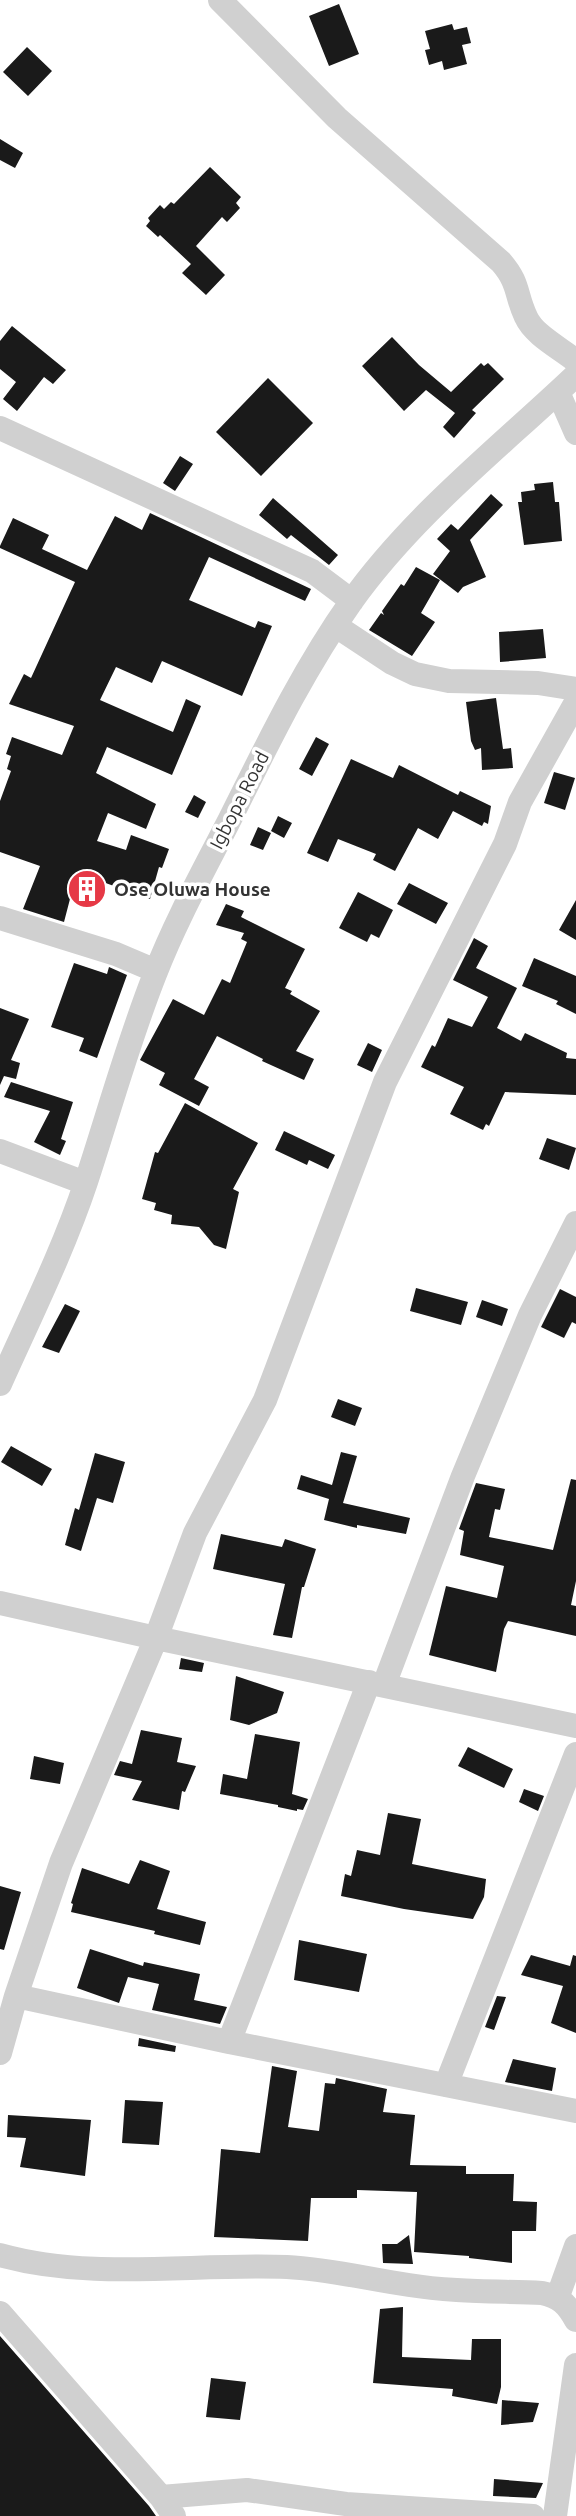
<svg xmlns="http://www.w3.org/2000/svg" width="576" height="2516" font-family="Ubuntu,sans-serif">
  <rect width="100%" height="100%" fill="#fff"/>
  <path fill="#1a1a1a" d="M 339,4 L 359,54 L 329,66 L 309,16 Z
    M 452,24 L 454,30 L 467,27 L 471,43 L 462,45 L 467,64 L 444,70 L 442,61 L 429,65 L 425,50 L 430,49 L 425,31 Z
    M 27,47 L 52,71 L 28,96 L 3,72 Z
    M 0,139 L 23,153 L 15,168 L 0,160 Z
    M 210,167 L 241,197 L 236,203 L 240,208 L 227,222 L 222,217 L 196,246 L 225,275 L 206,295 L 182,273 L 191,264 L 160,235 L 158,237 L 146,226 L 150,221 L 148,218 L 160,205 L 164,209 L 171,202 L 174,204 Z
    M 12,326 L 66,370 L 53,384 L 44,377 L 17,411 L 3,399 L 16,382 L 0,369 L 0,341 Z
    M 392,337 L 419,365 L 451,392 L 481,363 L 484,366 L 488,363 L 504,379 L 472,410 L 476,413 L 454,438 L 443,427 L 455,413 L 426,390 L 404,411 L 362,366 Z
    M 268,378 L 313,423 L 261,476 L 216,432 Z
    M 180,456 L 193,464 L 175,491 L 163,483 Z
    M 553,482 L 555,502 L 559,502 L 562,541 L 524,545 L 518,502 L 522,502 L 521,492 L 535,490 L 534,484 Z
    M 491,494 L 503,505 L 470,540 L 486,577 L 463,587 L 458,593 L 433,574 L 450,551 L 437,539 L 451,524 L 458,530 Z
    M 273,498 L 338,555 L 329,565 L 291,535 L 287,539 L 259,515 Z
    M 150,513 L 311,589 L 305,601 L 209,557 L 189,600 L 255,628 L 258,621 L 272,626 L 242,696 L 162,661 L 152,683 L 116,667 L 100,700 L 173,732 L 186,699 L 201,706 L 172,775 L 107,747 L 96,773 L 156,804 L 146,829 L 108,813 L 97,841 L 126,850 L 131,835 L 169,849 L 162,868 L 159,867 L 150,899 L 100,881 L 94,906 L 70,899 L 64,922 L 23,909 L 40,866 L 0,852 L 0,801 L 11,771 L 7,769 L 11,756 L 6,754 L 12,737 L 62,755 L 74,726 L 9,704 L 24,674 L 31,678 L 75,582 L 0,548 L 0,546 L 13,518 L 49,535 L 42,549 L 87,570 L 115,516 L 142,530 Z
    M 416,567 L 440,580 L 421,613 L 435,622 L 412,656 L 369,630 L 381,613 L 384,615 L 382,611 L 401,584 L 404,586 Z
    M 543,629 L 546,658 L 500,662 L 499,632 Z
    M 496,698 L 503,749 L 511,748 L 513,768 L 482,770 L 481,748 L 475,750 L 471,741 L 466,702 Z
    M 316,737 L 329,744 L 312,776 L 299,769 Z
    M 351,759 L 393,778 L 399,765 L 458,795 L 460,791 L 491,806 L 488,824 L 484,822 L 482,826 L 453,811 L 438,839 L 418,828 L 395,871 L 373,860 L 376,854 L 338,839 L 328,862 L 307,853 Z
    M 554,772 L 575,778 L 565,810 L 544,803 Z
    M 194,795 L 206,802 L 198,818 L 185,812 Z
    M 278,816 L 292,823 L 284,838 L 271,831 Z
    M 258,827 L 271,833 L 263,850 L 250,845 Z
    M 409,883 L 448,903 L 436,924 L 397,904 Z
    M 358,892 L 393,910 L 379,938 L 371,934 L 367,942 L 339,928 Z
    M 576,900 L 576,940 L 559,930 Z
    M 226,904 L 244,911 L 241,917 L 305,949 L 285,988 L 292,991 L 290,994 L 320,1011 L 296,1051 L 314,1059 L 304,1080 L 262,1061 L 263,1059 L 217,1036 L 194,1079 L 209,1087 L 199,1106 L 159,1085 L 165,1073 L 140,1060 L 173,999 L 204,1015 L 222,979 L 230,983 L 247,942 L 241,939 L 244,933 L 216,925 Z
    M 474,938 L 488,946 L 476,968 L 517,988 L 497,1028 L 521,1041 L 525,1033 L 567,1053 L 566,1058 L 576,1059 L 576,1095 L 505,1092 L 489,1126 L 486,1124 L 483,1130 L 450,1114 L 464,1087 L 421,1067 L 432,1045 L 435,1047 L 448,1018 L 472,1027 L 488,997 L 453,980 Z
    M 534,958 L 576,976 L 576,1014 L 556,1004 L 558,1001 L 522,986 Z
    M 74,963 L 107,974 L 109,967 L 127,975 L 97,1058 L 79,1051 L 84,1038 L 51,1027 Z
    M 0,1008 L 29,1019 L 11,1060 L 20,1063 L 16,1079 L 4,1076 L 0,1085 Z
    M 368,1043 L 382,1050 L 372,1072 L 357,1065 Z
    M 11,1082 L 73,1102 L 61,1139 L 66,1141 L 60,1155 L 34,1142 L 50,1111 L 4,1097 Z
    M 185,1103 L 258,1143 L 233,1189 L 239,1192 L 226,1249 L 214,1245 L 199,1227 L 171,1224 L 172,1215 L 154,1210 L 156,1203 L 142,1199 L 155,1152 L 158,1153 Z
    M 284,1131 L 335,1155 L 328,1169 L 309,1160 L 307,1165 L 275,1150 Z
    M 547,1138 L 576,1148 L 569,1170 L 539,1159 Z
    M 416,1288 L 468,1302 L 461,1325 L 410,1311 Z
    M 560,1289 L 576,1297 L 576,1324 L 572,1322 L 564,1338 L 541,1327 Z
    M 482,1300 L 508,1309 L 502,1326 L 476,1317 Z
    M 65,1304 L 80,1311 L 59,1353 L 42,1347 Z
    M 338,1399 L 362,1408 L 355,1426 L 331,1417 Z
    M 11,1446 L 52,1469 L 42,1486 L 1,1462 Z
    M 341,1452 L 357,1456 L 343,1503 L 410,1518 L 406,1534 L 357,1525 L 357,1528 L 324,1520 L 329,1499 L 297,1489 L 301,1475 L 332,1485 Z
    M 95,1453 L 125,1462 L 113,1503 L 97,1498 L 81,1551 L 65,1545 L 75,1508 L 79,1510 Z
    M 571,1479 L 576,1480 L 576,1581 L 571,1605 L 576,1606 L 576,1636 L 508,1621 L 504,1629 L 496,1672 L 429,1655 L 446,1586 L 497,1598 L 504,1566 L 460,1555 L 464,1531 L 459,1529 L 476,1483 L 505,1489 L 500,1510 L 495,1509 L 489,1537 L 553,1550 Z
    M 221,1534 L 282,1547 L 285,1539 L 316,1549 L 304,1587 L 302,1587 L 292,1638 L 273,1635 L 285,1584 L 213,1569 Z
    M 181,1658 L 204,1663 L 202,1672 L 179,1669 Z
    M 236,1676 L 284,1692 L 277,1713 L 249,1725 L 230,1720 Z
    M 141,1730 L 182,1738 L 177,1762 L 196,1766 L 185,1792 L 182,1791 L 179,1810 L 132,1800 L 142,1781 L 114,1775 L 120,1761 L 132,1764 Z
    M 255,1734 L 300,1742 L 292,1794 L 308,1799 L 303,1810 L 297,1809 L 297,1811 L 278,1807 L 278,1805 L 220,1794 L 223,1774 L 247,1779 Z
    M 468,1747 L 513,1769 L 504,1788 L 458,1766 Z
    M 34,1756 L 64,1763 L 60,1784 L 30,1779 Z
    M 524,1789 L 544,1796 L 538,1811 L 519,1802 Z
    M 388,1813 L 421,1819 L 412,1864 L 486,1879 L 484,1897 L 473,1919 L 404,1909 L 341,1896 L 345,1874 L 351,1876 L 357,1850 L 380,1855 Z
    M 140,1860 L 170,1871 L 157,1909 L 206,1922 L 200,1945 L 154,1934 L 155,1931 L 71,1912 L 73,1904 L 71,1903 L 82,1868 L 129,1884 Z
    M 0,1886 L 21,1892 L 4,1950 L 0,1949 Z
    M 299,1940 L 367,1954 L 359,1992 L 294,1980 Z
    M 90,1949 L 143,1966 L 144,1962 L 200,1974 L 194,2000 L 227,2007 L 220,2024 L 152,2010 L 159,1984 L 128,1977 L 119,2003 L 77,1988 Z
    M 531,1955 L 570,1966 L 573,1955 L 576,1956 L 576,2033 L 551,2023 L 563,1986 L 521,1975 Z
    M 497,1996 L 506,1997 L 494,2030 L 485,2027 Z
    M 139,2038 L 176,2046 L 175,2052 L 138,2046 Z
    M 513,2059 L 556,2068 L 552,2091 L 505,2082 Z
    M 272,2066 L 297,2071 L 288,2127 L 319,2131 L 325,2083 L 335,2084 L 336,2078 L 387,2089 L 383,2112 L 415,2115 L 410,2165 L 466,2166 L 466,2174 L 514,2174 L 513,2201 L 537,2202 L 536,2231 L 512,2231 L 512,2263 L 469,2258 L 469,2256 L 414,2252 L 417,2192 L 357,2190 L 357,2198 L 311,2198 L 308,2241 L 214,2237 L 221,2149 L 260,2153 Z
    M 125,2100 L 163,2102 L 159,2145 L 122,2143 Z
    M 8,2115 L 91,2120 L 85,2176 L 20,2167 L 26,2138 L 7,2137 Z
    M 409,2235 L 413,2264 L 383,2263 L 382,2244 L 397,2244 Z
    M 403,2307 L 402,2357 L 471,2360 L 472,2339 L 501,2339 L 501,2387 L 497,2404 L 452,2396 L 453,2389 L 373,2383 L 380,2309 Z
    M 0,2336 L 149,2506 L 156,2516 L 0,2516 Z
    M 211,2378 L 246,2382 L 240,2420 L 206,2417 Z
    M 502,2400 L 539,2403 L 533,2422 L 501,2425 Z
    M 494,2479 L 543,2483 L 536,2498 L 493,2496 Z"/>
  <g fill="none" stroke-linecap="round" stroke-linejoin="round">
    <path stroke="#d0d0d0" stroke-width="24" d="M 220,0 L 337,118 L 501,262 C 520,284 515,294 526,317 C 534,335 560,348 576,361
      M 558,392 L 576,433
      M 0,428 L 312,571 L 352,601
      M 336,626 L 392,663 L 415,674 L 449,681 L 538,683 L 576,689
      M 0,918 L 116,954 L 156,971
      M 0,1151 L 85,1183
      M 0,1384 C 30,1317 63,1251 86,1182 C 109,1112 128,1042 155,974 C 176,920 204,870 230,819 C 267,745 303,670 351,602 C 413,515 499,448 576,375
      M 0,1603 L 156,1638 L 576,1726
      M 384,1685 L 463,1476 L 530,1315 L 576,1223
      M 16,1996 L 61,1863 L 156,1638 L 195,1533 L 265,1400 L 385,1082 L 505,844 L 520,802 L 576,702
      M 229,2042 L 576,2111
      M 0,2053 L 16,1996 L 229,2042 L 369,1682
      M 446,2085 L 576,1754
      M 0,2255 C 93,2281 192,2263 287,2267 C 328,2269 368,2279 409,2285 C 452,2292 498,2291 542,2293 C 560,2297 567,2304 576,2320
      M 558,2296 L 576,2246
      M 0,2313 L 161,2497 L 174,2516
      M 161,2497 L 247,2490 L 346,2504 L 533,2516
      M 555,2516 L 576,2365"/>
  </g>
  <defs>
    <g id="building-disc" transform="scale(2.0125)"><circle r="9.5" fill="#e63946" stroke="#fff"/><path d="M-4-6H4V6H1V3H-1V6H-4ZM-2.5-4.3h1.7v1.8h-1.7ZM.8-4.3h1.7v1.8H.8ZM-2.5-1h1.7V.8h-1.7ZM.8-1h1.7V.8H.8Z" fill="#fff"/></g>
  </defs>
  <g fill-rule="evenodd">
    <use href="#building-disc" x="87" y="889"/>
  </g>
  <g text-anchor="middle" stroke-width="7" stroke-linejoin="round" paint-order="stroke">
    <g font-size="19" fill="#333" stroke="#fff">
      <text transform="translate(239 800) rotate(-63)" y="7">Igbopa Road</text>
    </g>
    <g font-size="19" font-weight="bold" fill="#333" stroke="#fff" text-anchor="start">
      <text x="114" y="896">Ose Oluwa House</text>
    </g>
  </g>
</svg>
